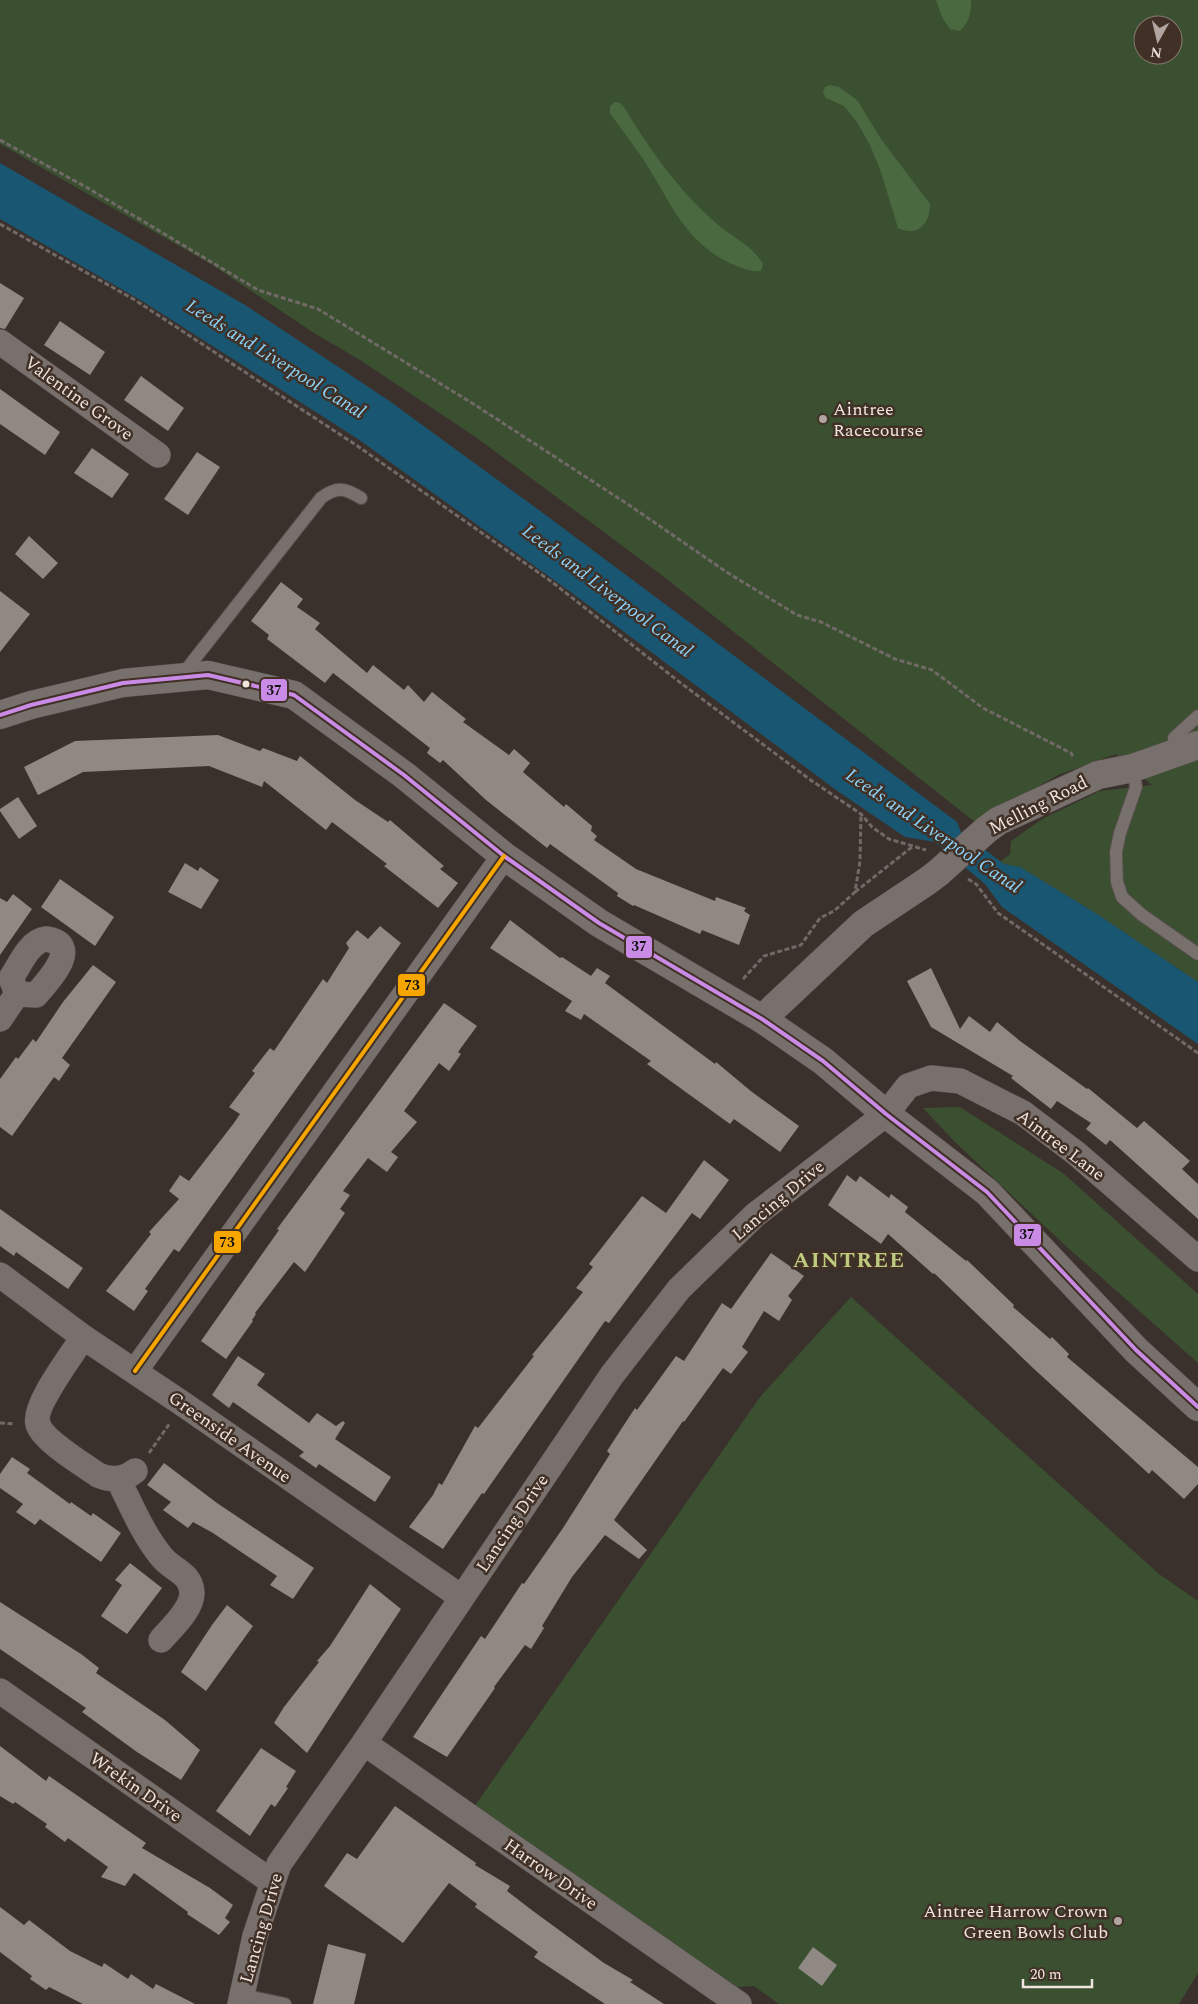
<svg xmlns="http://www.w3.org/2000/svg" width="1198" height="2004" font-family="Spectral,serif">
  <rect width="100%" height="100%" fill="#3b312c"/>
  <path fill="#3a5031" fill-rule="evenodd" d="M 0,0 L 1198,0 L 1198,982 L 1097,914 L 1020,867 L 1004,864 L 1000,862 L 1010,854 L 1011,841 L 1044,818 L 1100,791 L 1152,785 L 1116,754 L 1058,775 L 1009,804 L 980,826 L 659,573 L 477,438 L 360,360 L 314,333 L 211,264 L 0,144 ZM 1143,25 L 1173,25 L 1173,55 L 1143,55 Z
    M 960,1107 L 1064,1174 L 1198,1294 L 1198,1363 L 1067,1247 L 955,1142 L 923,1108 Z
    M 851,1297 L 1159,1574 L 1198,1601 L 1198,1973 L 1179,2004 L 779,2004 L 754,1986 L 724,1988 L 472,1810 L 760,1397 Z"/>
  <path fill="#4b6940" d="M 936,0 L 971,0 C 972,12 969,23 960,31 L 950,29 L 943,19 Z
    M 830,85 L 839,87 L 857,100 L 881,139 L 930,204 C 930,225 917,237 898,228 L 881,172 L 870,145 L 857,122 L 844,106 L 826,98 L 823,93 L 825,87 Z
    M 615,102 L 620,103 L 624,107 C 649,149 680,192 717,224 C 733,238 752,245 763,264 L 761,271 C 750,272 742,268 732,264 C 689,245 673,208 650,170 C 638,150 623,132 610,113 L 610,106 Z"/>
  <path fill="#185672" d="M 0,163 L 245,305 L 388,400 L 543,513 L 957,822 L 961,832 L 1004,864 L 1020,867 L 1097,914 L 1198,982 L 1198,1044 L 1002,907 L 985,884 L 935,842 L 905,837 L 836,790 L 572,593 L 358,439 L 142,301 L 0,219 Z"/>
  <path fill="#908882" d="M 0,283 L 24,298 L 5,329 L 0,328 Z
    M 60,321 L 105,352 L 90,375 L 44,345 Z
    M 141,376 L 184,408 L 168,431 L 124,400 Z
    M 0,389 L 60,432 L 45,455 L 0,424 Z
    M 92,448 L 129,474 L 112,498 L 74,473 Z
    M 197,452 L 220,467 L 188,515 L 164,499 Z
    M 29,536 L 58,563 L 43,579 L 15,554 Z
    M 281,582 L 303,599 L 297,607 L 320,623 L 315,629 L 367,673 L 373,665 L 404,690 L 408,685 L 424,702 L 432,692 L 466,719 L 463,722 L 509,755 L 514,749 L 530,763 L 523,772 L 564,807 L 566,804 L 592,826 L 591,831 L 597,836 L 594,840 L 636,869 L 715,901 L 716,897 L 746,908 L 744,911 L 750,915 L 739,945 L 702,930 L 700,934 L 634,905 L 633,906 L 617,896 L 618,893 L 550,844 L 547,848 L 486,800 L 443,760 L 440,763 L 427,753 L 430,748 L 333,673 L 325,683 L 267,639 L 269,635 L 251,621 Z
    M 0,591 L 30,614 L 0,652 Z
    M 218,735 L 260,751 L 263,748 L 297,761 L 300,756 L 355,800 L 388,822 L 390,820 L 444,866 L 440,869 L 458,883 L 438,908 L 384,866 L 387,864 L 332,822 L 326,830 L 264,781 L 262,787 L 209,766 L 83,772 L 38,795 L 24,767 L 75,741 Z
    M 18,797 L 37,826 L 19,839 L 0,811 L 0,809 Z
    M 185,863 L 198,871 L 200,867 L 219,880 L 201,909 L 168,892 Z
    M 60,879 L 114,917 L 95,946 L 41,907 Z
    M 13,894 L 32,909 L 0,955 L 0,898 L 7,902 Z
    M 510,920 L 560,958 L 562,957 L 591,976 L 597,968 L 610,976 L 605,983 L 715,1064 L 716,1062 L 752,1092 L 799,1126 L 780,1152 L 734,1119 L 730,1124 L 647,1064 L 651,1061 L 584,1014 L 581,1020 L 565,1011 L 572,1001 L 490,948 Z
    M 380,926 L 401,943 L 179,1252 L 174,1249 L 145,1289 L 148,1291 L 134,1311 L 106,1291 L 151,1234 L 149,1232 L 179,1199 L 169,1191 L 180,1175 L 189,1181 L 234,1123 L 240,1114 L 229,1107 L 255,1073 L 252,1071 L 270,1048 L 274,1051 L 323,979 L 327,983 L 349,948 L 346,943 L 357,930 L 368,939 Z
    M 93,965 L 116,982 L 62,1058 L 70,1065 L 59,1081 L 54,1077 L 12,1136 L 0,1127 L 0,1079 L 16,1057 L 18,1059 L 33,1039 L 36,1042 L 63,1002 Z
    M 931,968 L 960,1029 L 969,1016 L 990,1032 L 997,1022 L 1020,1041 L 1087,1089 L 1088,1088 L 1137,1128 L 1144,1121 L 1190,1161 L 1182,1169 L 1198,1184 L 1198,1219 L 1110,1140 L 1106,1145 L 1086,1129 L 1091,1123 L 1057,1101 L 1051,1109 L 1011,1078 L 1013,1076 L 931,1027 L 907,981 Z
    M 444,1003 L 477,1026 L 458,1052 L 461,1054 L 449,1071 L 439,1063 L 404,1111 L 417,1122 L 391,1152 L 398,1157 L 387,1172 L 368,1158 L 343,1191 L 350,1195 L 340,1209 L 345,1213 L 305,1272 L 294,1262 L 255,1313 L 256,1314 L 252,1320 L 253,1321 L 226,1359 L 201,1341 L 279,1230 L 277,1229 Z
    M 704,1160 L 729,1180 L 700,1219 L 692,1213 L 609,1323 L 605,1321 L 484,1494 L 482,1493 L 443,1549 L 409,1527 L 433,1495 L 439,1483 L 442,1485 L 475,1426 L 478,1428 L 534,1356 L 532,1355 L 583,1292 L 576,1288 L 593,1267 L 589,1264 L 642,1196 L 666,1213 Z
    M 847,1175 L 856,1182 L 860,1176 L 889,1198 L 891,1194 L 908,1207 L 905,1212 L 966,1261 L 967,1260 L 1014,1305 L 1013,1307 L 1050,1339 L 1052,1337 L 1069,1354 L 1067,1357 L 1198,1467 L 1198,1484 L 1184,1499 L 1152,1470 L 1149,1474 L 1033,1368 L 934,1273 L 933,1274 L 888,1234 L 881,1244 L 828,1205 Z
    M 0,1209 L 83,1268 L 68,1289 L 16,1252 L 14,1256 L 0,1246 Z
    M 771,1253 L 804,1276 L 788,1296 L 792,1300 L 779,1321 L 764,1311 L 742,1347 L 748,1352 L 731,1374 L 723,1368 L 684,1422 L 683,1421 L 614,1520 L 647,1550 L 639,1559 L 605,1535 L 572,1577 L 542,1626 L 544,1628 L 531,1649 L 525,1645 L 494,1687 L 495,1688 L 447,1757 L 413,1737 L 481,1636 L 485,1639 L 522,1583 L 524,1584 L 563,1528 L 610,1454 L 607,1451 L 635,1408 L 637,1410 L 676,1356 L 684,1361 L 722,1303 L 731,1309 Z
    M 238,1356 L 265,1374 L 257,1385 L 309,1423 L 317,1413 L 336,1426 L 343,1421 L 345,1423 L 335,1439 L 391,1477 L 375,1502 L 319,1464 L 316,1468 L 299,1456 L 304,1452 L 233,1402 L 229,1408 L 212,1395 Z
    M 12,1457 L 30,1469 L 27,1473 L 70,1504 L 71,1502 L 91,1516 L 93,1513 L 121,1533 L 101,1562 L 40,1519 L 35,1525 L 16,1512 L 23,1504 L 0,1488 L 0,1474 Z
    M 164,1463 L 217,1503 L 314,1568 L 293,1599 L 270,1585 L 277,1576 L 213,1533 L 193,1522 L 188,1528 L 163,1510 L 171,1502 L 147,1485 Z
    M 130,1563 L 162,1588 L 127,1634 L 101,1616 L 122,1585 L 115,1580 Z
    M 370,1584 L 401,1609 L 307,1753 L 274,1723 L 284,1707 L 319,1662 L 317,1661 L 330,1646 Z
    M 0,1602 L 81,1654 L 99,1668 L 96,1673 L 165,1720 L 200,1750 L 181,1780 L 137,1752 L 82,1712 L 86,1708 L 0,1649 Z
    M 227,1605 L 253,1626 L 206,1691 L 181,1672 L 212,1625 Z
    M 0,1746 L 46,1781 L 49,1776 L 146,1843 L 142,1848 L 210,1888 L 233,1905 L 225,1918 L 230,1922 L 219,1935 L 187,1914 L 188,1912 L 134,1873 L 125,1886 L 101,1877 L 108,1867 L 68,1838 L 65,1842 L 45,1827 L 47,1824 L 15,1802 L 13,1804 L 0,1796 Z
    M 261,1748 L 296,1771 L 286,1787 L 288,1788 L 275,1807 L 271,1804 L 250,1836 L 216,1811 Z
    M 395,1806 L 476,1863 L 475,1865 L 510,1886 L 507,1891 L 533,1911 L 604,1963 L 633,1980 L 630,1982 L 664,2004 L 605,2004 L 534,1957 L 538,1952 L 475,1907 L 477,1904 L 449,1883 L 403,1943 L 324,1886 L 347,1853 L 357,1859 Z
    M 0,1907 L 24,1925 L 29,1920 L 70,1951 L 102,1967 L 104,1963 L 128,1979 L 131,1974 L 153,1989 L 156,1984 L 195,2004 L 83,2004 L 49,1987 L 46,1990 L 30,1979 L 32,1976 L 0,1952 Z
    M 328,1944 L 366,1954 L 354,2004 L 313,2004 Z
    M 813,1947 L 837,1965 L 822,1986 L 798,1968 Z"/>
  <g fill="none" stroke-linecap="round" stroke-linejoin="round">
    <g stroke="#574e4a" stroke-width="14">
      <path id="service" d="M 182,675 L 321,498 C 337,486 345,488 361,498
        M 1175,753 L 1174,738 L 1198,716
        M 1133,768 L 1136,787 L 1120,833 L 1116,852 L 1117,882 L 1122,897 L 1142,915 L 1198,954
        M 242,1995 L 285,2004"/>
    </g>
    <g stroke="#574e4a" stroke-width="26">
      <path id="minor" d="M 0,342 L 158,455
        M 46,939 C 84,944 47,982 36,995 L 17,994 L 11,978 C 20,965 29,941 46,939 Z
        M 0,1019 L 17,994
        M 0,1275 L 83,1337 L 183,1404 L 461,1597
        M 83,1337 C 73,1354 32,1406 38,1424 C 42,1440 84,1465 98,1475 C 112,1481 124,1480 135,1471
        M 135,1371 L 504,856
        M 118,1479 C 131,1505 143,1534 161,1556 C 171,1570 191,1572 192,1593 C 192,1610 171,1628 161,1640
        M 0,1691 L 272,1882
        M 364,1743 L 739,2004
        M 240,2004 L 255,1936 L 279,1864 L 364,1743 L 612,1375 L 679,1289 L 755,1215 L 886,1114 L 908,1086 L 931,1078 L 960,1081 L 1023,1113 L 1077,1154 L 1198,1259"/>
    </g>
    <g stroke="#574e4a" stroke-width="29">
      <path id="tertiary" d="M 986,830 L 998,821 L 1098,775 L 1133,768 L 1198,745
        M 762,1019 L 863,924 L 926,882 L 938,873"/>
    </g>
    <g stroke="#574e4a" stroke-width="29">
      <path id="secondary" d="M 0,715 L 31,705 L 123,683 L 208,675 L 294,695 L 404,775 L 504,856 L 599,923 L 762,1019 L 823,1061 L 886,1114 L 987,1192 L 1136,1350 L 1198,1407"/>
    </g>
    <path stroke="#716966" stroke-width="3" stroke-dasharray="5 2.5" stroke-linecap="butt" d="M 0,140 L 86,187 L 258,290 L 318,309 L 472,403 L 629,505 L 728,573 L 797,615 L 821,622 L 895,659 L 932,670 L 983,708 L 1071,753 L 1074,758
      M 0,224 L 135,300 L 356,445 L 552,582 L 682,684 L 812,781 L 861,814 L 872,827 L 889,839 L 926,850
      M 968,879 L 976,884 L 998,913 L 1198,1053
      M 855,892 L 912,847
      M 743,979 L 764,956 L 801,945 L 820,918 L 834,911 L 855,892 L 860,861 L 861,815
      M 0,1423 L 15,1424
      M 149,1453 L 170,1423"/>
    <use href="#service" stroke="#77706c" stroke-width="12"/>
    <use href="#minor" stroke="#77706c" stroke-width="25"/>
    <use href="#tertiary" stroke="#77706c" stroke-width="28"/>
    <use href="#secondary" stroke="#77706c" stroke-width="28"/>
    <g stroke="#574e4a" stroke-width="29" stroke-linecap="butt">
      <path id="tertiary-bridge" d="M 938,873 L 986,830"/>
    </g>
    <use href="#tertiary-bridge" stroke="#77706c" stroke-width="28"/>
    <g stroke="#413026" stroke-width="8">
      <path id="bus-1" d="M 0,715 L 31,705 L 123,683 L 208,675 L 294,695 L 404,775 L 504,856 L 599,923 L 762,1019 L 823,1061 L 886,1114 L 987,1192 L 1136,1350 L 1198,1407"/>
    </g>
    <g stroke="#413026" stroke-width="8">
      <path id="bus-2" d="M 135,1371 L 504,856"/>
    </g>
    <use href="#bus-1" stroke="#ca8be6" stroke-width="4"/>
    <use href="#bus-2" stroke="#f7a600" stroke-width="4"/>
  </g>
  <g fill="#b0a5a0" stroke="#413026" stroke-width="2">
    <circle cx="823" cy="419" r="5"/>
    <circle cx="1118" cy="1921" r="5"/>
  </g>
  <circle fill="#efe4de" stroke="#413026" stroke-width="2" cx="246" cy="684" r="4.5"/>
  <g text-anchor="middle" stroke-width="5" stroke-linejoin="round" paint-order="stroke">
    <g font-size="18" fill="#efe4de" stroke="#413026">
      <text transform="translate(79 398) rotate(36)" y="6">Valentine Grove</text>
      <text transform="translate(1038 805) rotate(-27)" y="6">Melling Road</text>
      <text transform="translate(1061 1145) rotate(37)" y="6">Aintree Lane</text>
      <text transform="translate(778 1200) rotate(-40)" y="6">Lancing Drive</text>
      <text transform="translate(230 1437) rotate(35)" y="6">Greenside Avenue</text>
      <text transform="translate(512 1523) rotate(-56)" y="6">Lancing Drive</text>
      <text transform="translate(136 1787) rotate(35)" y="6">Wrekin Drive</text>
      <text transform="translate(551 1874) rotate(35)" y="6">Harrow Drive</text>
      <text transform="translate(261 1928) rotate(-74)" y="6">Lancing Drive</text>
    </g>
    <g font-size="18" fill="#efe4de" stroke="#413026" text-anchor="start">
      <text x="833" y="415">Aintree<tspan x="833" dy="21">Racecourse</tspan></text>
      <text x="1108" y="1917" text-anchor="end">Aintree Harrow Crown<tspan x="1108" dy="21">Green Bowls Club</tspan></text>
    </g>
    <g font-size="19" font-style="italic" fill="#8cd4fa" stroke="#413026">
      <text transform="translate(276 358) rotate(32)" y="7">Leeds and Liverpool Canal</text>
      <text transform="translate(608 590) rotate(37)" y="7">Leeds and Liverpool Canal</text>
      <text transform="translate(934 830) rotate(34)" y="7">Leeds and Liverpool Canal</text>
    </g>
    <g font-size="22" font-weight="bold" letter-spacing="1" fill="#becb7f" stroke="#413026">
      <text x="849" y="1267">AINTREE</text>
    </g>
  </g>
  <g stroke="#413026" stroke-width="2">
    <rect x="260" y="678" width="28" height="24" rx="5" fill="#ca8be6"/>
    <rect x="625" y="935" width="28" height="24" rx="5" fill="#ca8be6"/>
    <rect x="397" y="973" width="29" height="24" rx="5" fill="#f7a600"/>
    <rect x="1013" y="1223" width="29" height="24" rx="5" fill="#ca8be6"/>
    <rect x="213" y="1230" width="29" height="24" rx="5" fill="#f7a600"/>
  </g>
  <g font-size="14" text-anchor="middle" font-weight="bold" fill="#111">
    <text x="274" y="695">37</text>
    <text x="639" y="951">37</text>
    <text x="412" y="990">73</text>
    <text x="1027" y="1239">37</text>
    <text x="227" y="1247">73</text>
  </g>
  <g transform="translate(1158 40) rotate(188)"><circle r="24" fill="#413026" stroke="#877870"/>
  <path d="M0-4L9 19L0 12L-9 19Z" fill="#b0a5a0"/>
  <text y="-8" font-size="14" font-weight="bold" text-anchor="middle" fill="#efe4de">N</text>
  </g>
  <path d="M1023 1979v8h69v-8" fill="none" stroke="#efe4de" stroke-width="2.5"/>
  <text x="1030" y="1979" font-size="15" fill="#efe4de" stroke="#413026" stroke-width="4" paint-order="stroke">20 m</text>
</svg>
